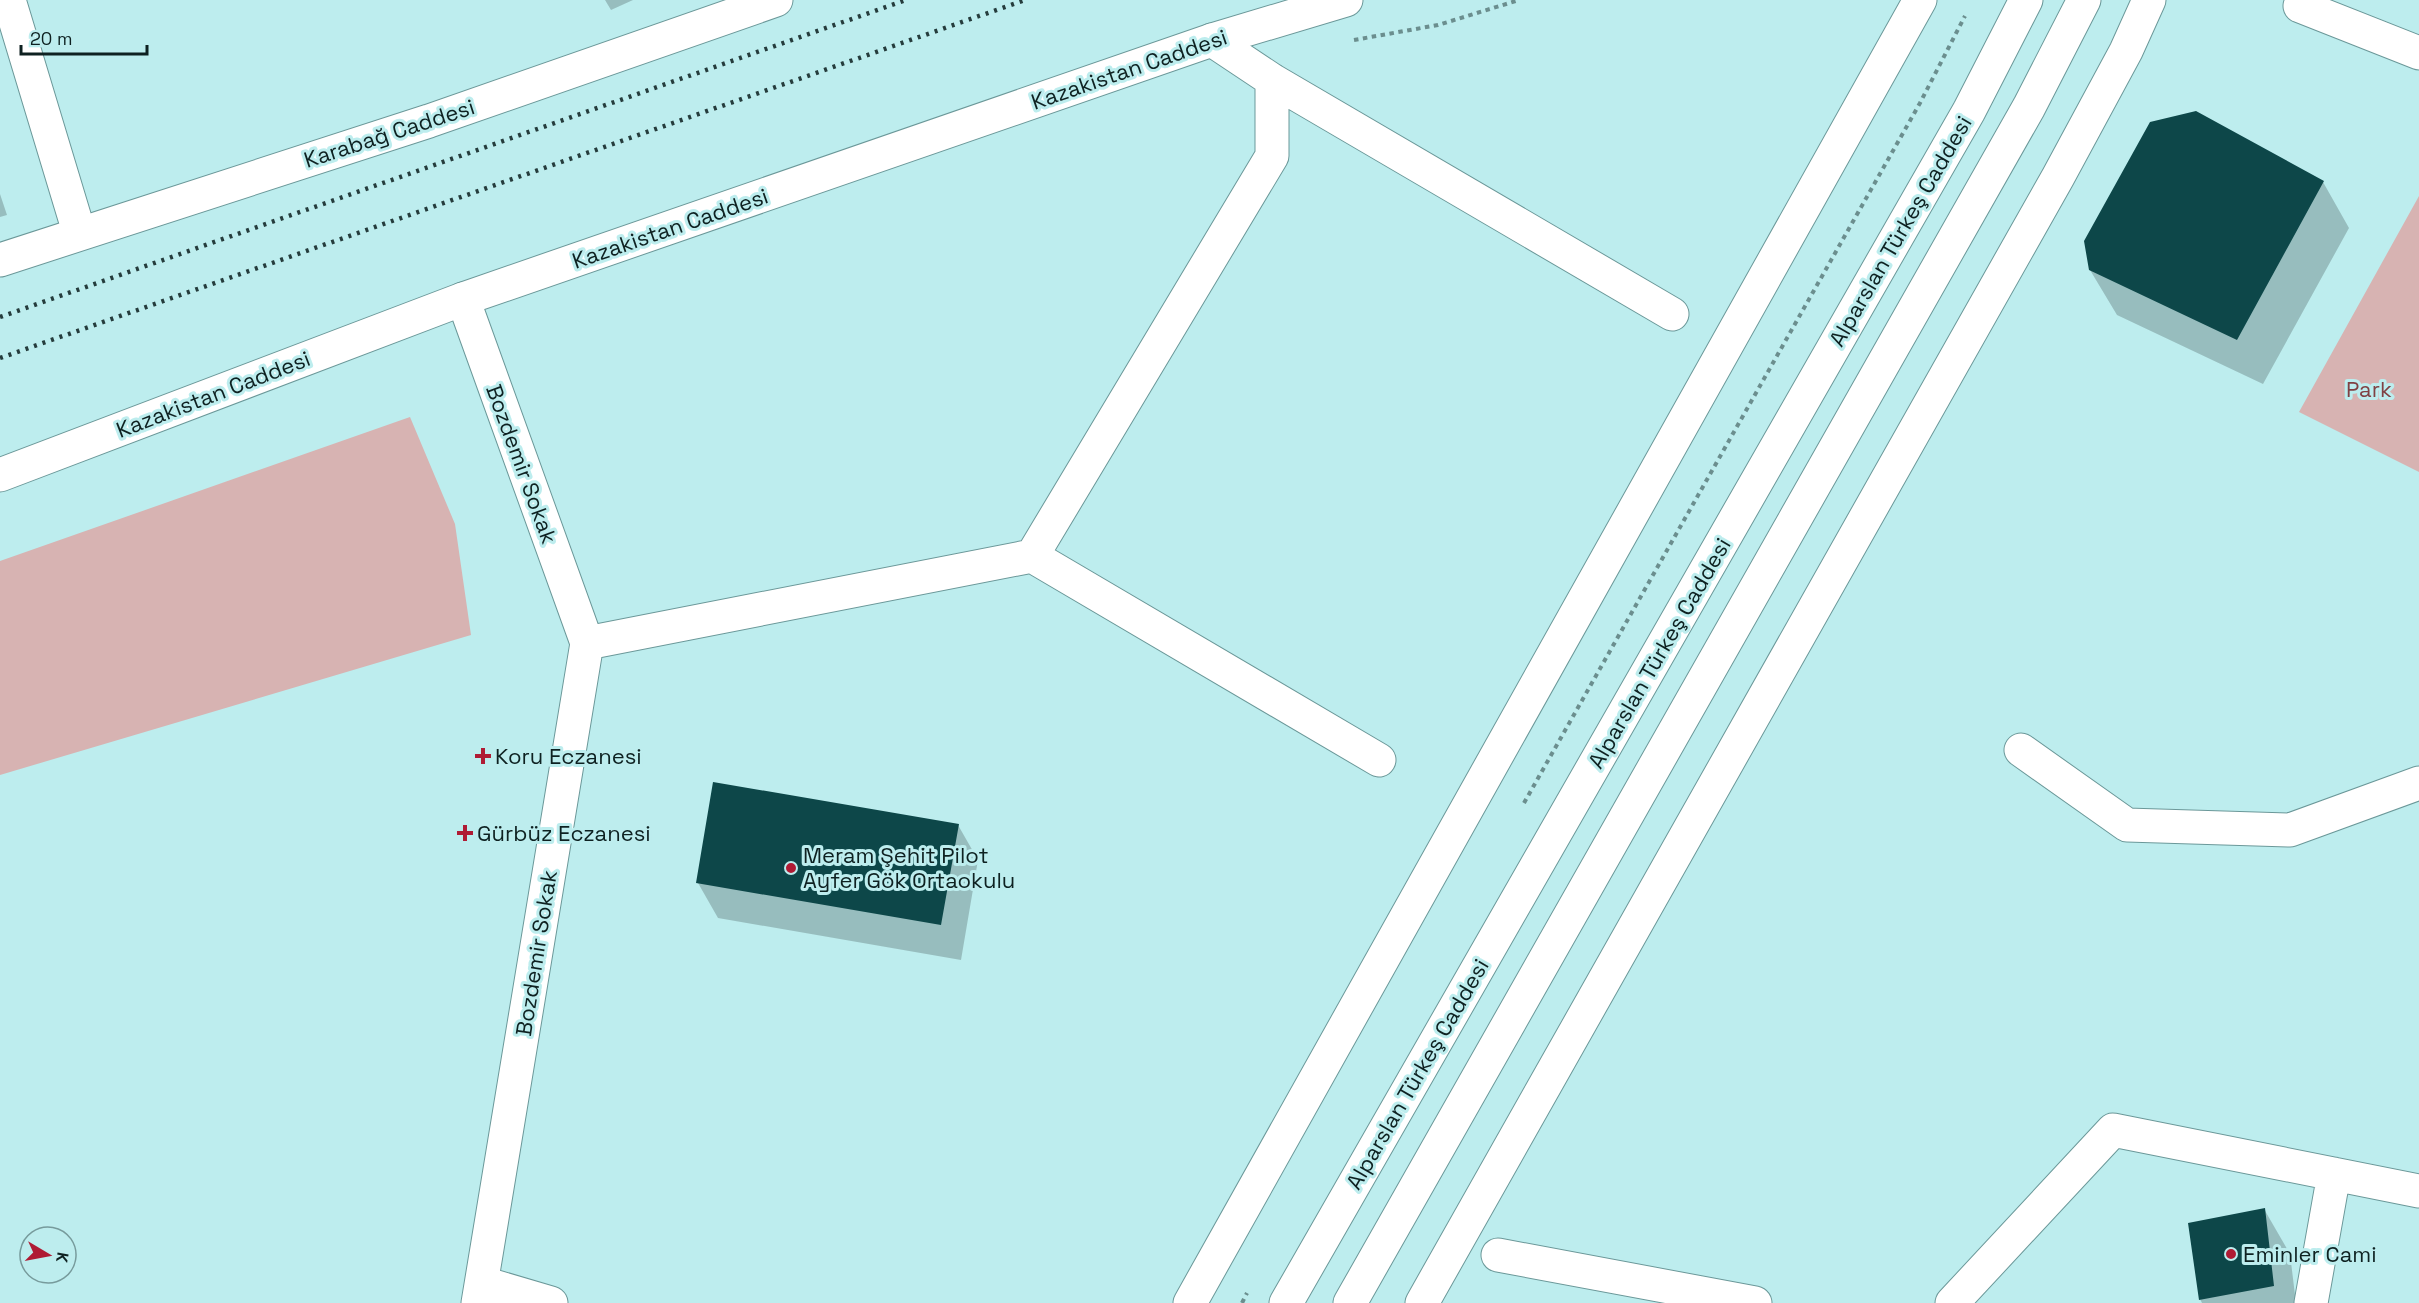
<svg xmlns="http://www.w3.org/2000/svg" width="2419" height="1303" font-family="'Space Grotesk',sans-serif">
  <rect width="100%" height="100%" fill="#bdedee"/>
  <path fill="#d7b3b2" d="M 2419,196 L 2419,472 L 2299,412 Z
    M 410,417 L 455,524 L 471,635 L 0,775 L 0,561 Z"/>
  <path fill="#0003" d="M 605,0 L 633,0 L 611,10 Z
    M 2323,182 L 2349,228 L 2263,384 L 2117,315 L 2090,270 Z
    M 0,194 L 7,215 L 0,217 Z
    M 958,825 L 978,860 L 961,960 L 718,918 L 698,883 Z
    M 2264,1209 L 2290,1254 L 2296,1303 L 2202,1303 L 2200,1299 Z"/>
  <path fill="#0d4749" d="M 2196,111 L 2324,181 L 2237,340 L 2089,270 L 2084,241 L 2150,122 Z
    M 713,782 L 959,824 L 941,925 L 696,883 Z
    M 2265,1208 L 2274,1286 L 2199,1300 L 2188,1223 Z"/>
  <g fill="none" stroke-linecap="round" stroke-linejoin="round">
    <g stroke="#6b9899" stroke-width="35">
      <path id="minor" d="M 9,0 L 79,232
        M 1212,40 L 1272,80 L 1672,314
        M 463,299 L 587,643 L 478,1303
        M 1032,556 L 1272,156 L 1272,80
        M 587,643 L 1032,556 L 1379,760
        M 2021,750 L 2127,825 L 2290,830 L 2419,783
        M 1498,1255 L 1755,1303
        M 483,1283 L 551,1303
        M 1952,1303 L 2113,1130 L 2419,1191
        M 2311,1303 L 2334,1174"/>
    </g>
    <g stroke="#6b9899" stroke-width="35">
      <path id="tertiary" d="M 2304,0 L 2300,6 L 2419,53"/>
    </g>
    <g stroke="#6b9899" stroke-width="35">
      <path id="secondary" d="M 0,260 L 429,121 L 776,0
        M 0,475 L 463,299 L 1212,40 L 1346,0
        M 1190,1303 L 1920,0
        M 1286,1303 L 1969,111 L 2026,0
        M 1350,1303 L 2029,107 L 2084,0
        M 1422,1303 L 2058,177 L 2126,51 L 2149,0"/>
    </g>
    <path stroke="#6b8e8e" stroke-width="4" stroke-dasharray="4.5 4.5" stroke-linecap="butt" d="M 1354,40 L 1438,25 L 1519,0
      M 1524,803 L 1920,103 L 1965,16
      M 1242,1303 L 1247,1293"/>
    <use href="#minor" stroke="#fff" stroke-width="33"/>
    <use href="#tertiary" stroke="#fff" stroke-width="33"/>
    <use href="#secondary" stroke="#fff" stroke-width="33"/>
    <path stroke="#253c3c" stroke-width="4.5" stroke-dasharray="3 6" stroke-linecap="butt" d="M 0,317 L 906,0
      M 0,358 L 1025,0"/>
  </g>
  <g fill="#af1b34" stroke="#bdedee" stroke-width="2">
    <path d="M480 747h6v6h6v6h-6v6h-6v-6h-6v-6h6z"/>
    <path d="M462 824h6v6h6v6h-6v6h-6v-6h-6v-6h6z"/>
    <circle cx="791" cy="868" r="6"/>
    <circle cx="2231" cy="1254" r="6"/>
  </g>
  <g text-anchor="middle" stroke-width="6" stroke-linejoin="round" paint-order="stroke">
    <g font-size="22" fill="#0e2121" stroke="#bdedee">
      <text transform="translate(1129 69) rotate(-19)" y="8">Kazakistan Caddesi</text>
      <text transform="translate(389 133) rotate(-18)" y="8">Karabağ Caddesi</text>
      <text transform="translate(670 228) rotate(-19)" y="8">Kazakistan Caddesi</text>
      <text transform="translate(1900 231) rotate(-60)" y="8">Alparslan Türkeş Caddesi</text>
      <text transform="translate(213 394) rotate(-21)" y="8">Kazakistan Caddesi</text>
      <text transform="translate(522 464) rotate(70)" y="8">Bozdemir Sokak</text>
      <text transform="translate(1659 653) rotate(-60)" y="8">Alparslan Türkeş Caddesi</text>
      <text transform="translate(536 953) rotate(-81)" y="8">Bozdemir Sokak</text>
      <text transform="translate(1417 1074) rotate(-60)" y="8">Alparslan Türkeş Caddesi</text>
    </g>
    <g font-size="22" fill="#804143" stroke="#bdedee">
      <text x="2369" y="397">Park</text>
    </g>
    <g font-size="22" fill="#0e2121" stroke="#bdedee" text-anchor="start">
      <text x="495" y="764">Koru Eczanesi</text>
      <text x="477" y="841">Gürbüz Eczanesi</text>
      <text x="803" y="863">Meram Şehit Pilot<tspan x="803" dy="25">Ayfer Gök Ortaokulu</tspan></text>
      <text x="2243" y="1262">Eminler Cami</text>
    </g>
  </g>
  <g transform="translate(48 1255) rotate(100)"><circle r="28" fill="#bdedee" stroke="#779b9c" stroke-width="1.5"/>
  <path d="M0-4.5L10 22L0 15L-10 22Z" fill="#af1b34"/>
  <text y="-9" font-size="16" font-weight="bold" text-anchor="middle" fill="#0e2121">K</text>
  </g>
  <path d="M21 45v9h126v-9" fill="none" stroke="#0e2121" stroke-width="3"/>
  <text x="30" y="45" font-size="18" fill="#0e2121" stroke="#bdedee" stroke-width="4.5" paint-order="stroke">20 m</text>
</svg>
